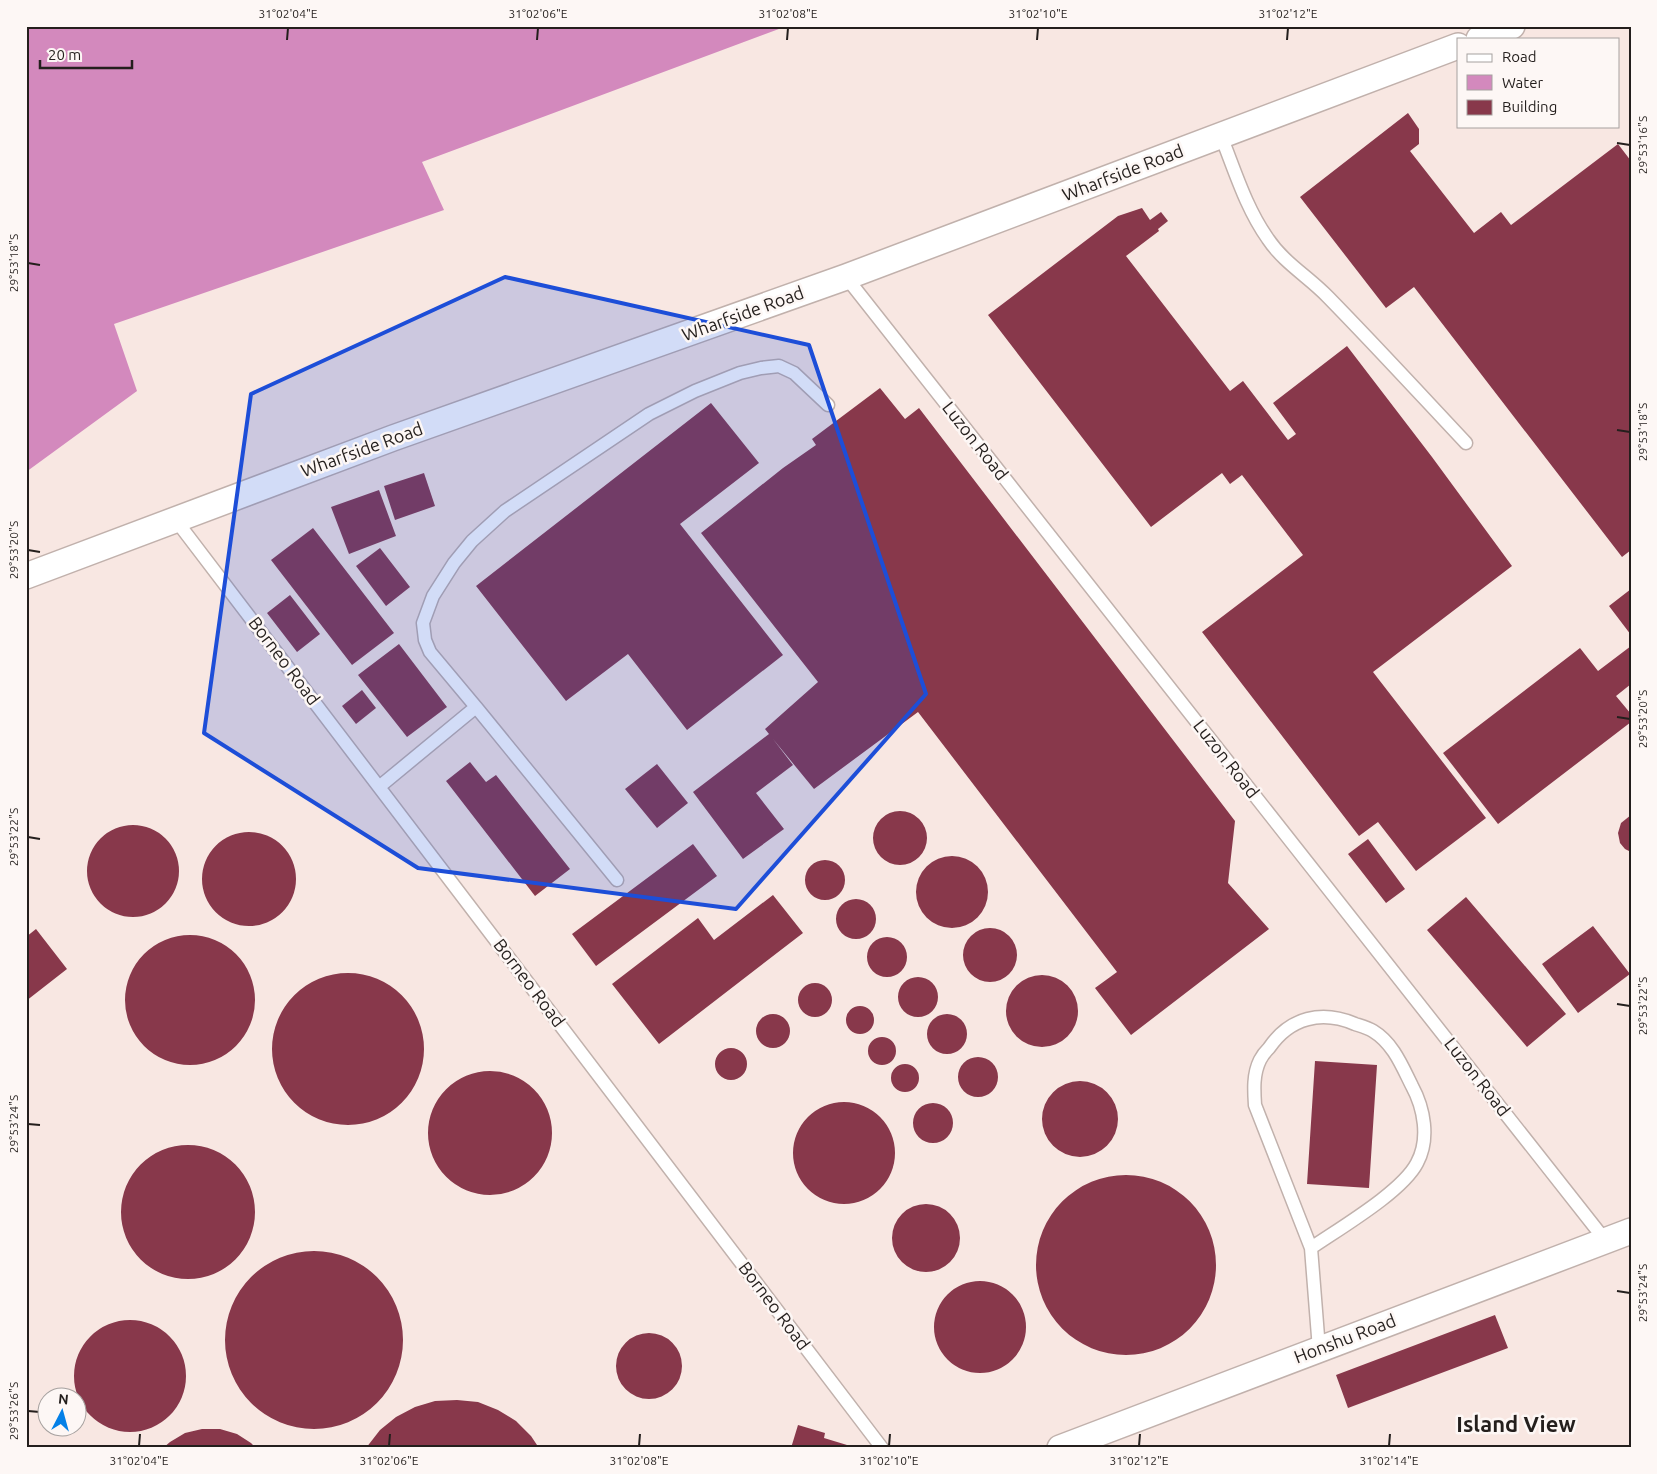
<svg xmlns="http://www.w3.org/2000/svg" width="1657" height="1474" font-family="Ubuntu,sans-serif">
  <rect width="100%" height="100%" fill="#f8e7e2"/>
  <path fill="#d389bd" d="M 26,26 L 787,26 L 422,162 L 444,210 L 114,324 L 137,391 L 26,472 Z"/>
  <path fill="#88384b" d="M 1408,113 L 1419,129 L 1419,144 L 1410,151 L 1474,233 L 1501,212 L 1511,225 L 1618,144 L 1631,161 L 1631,550 L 1622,557 L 1414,287 L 1386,308 L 1300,197 Z
    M 1142,208 L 1150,220 L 1161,212 L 1168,221 L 1158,229 L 1159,231 L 1126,256 L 1230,391 L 1243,381 L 1288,440 L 1296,434 L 1273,403 L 1347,346 L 1432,457 L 1512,566 L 1373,672 L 1486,818 L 1416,871 L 1378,822 L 1359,836 L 1202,632 L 1303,555 L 1242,475 L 1230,484 L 1222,473 L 1151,527 L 988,315 L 1118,216 Z
    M 880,388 L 905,419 L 919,408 L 1235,821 L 1228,883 L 1269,929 L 1131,1035 L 1095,988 L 1117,972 L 918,712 L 814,789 L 773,739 L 793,765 L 756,793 L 784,829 L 743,859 L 693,792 L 769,734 L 765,729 L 818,682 L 701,533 L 783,468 L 816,445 L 812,439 Z
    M 711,403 L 759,463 L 680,524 L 783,655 L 687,730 L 628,654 L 566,701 L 476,586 Z
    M 424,473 L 435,506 L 395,520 L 384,486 Z
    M 379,490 L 396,536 L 349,554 L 331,507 Z
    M 313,528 L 394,633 L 352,665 L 271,560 Z
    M 380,548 L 410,587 L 386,606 L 356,566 Z
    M 1631,589 L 1631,635 L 1609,606 Z
    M 290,595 L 320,634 L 297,652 L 267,613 Z
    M 399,644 L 447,707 L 407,737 L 358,675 Z
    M 1631,646 L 1631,684 L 1616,696 L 1631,714 L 1631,722 L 1498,824 L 1443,753 L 1580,648 L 1598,671 Z
    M 362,690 L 376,708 L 356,724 L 342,706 Z
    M 470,762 L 486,782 L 496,775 L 570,869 L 535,896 L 446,781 Z
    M 657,764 L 688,803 L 657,828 L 625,789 Z
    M873 838a27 27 0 1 1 54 0a27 27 0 1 1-54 0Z
    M 1631,815 L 1631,852 L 1625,849 L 1620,843 L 1618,833 L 1621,823 Z
    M87 871a46 46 0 1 1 92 0a46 46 0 1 1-92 0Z
    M202 879a47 47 0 1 1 94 0a47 47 0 1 1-94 0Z
    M 1368,839 L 1405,889 L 1386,903 L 1348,854 Z
    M 693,844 L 717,876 L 596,966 L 572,934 Z
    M916 892a36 36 0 1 1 72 0a36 36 0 1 1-72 0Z
    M805 880a20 20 0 1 1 40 0a20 20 0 1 1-40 0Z
    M 773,895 L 803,933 L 659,1044 L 612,984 L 698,918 L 714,940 Z
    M 1466,897 L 1566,1014 L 1527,1047 L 1427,930 Z
    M836 919a20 20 0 1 1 40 0a20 20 0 1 1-40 0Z
    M 1593,926 L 1630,974 L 1578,1013 L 1542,964 Z
    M963 955a27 27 0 1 1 54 0a27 27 0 1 1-54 0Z
    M 36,929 L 67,969 L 26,1001 L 26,937 Z
    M125 1000a65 65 0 1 1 130 0a65 65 0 1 1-130 0Z
    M867 957a20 20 0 1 1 40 0a20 20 0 1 1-40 0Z
    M272 1049a76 76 0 1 1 152 0a76 76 0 1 1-152 0Z
    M1006 1011a36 36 0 1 1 72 0a36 36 0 1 1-72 0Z
    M898 997a20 20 0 1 1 40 0a20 20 0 1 1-40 0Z
    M798 1000a17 17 0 1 1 34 0a17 17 0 1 1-34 0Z
    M846 1020a14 14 0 1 1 28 0a14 14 0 1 1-28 0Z
    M756 1031a17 17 0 1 1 34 0a17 17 0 1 1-34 0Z
    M927 1034a20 20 0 1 1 40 0a20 20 0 1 1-40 0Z
    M868 1051a14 14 0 1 1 28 0a14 14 0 1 1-28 0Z
    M715 1064a16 16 0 1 1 32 0a16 16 0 1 1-32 0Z
    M958 1077a20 20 0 1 1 40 0a20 20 0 1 1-40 0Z
    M 1315,1061 L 1377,1065 L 1369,1188 L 1307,1184 Z
    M891 1078a14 14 0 1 1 28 0a14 14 0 1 1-28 0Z
    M428 1133a62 62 0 1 1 124 0a62 62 0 1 1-124 0Z
    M1042 1119a38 38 0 1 1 76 0a38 38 0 1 1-76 0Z
    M793 1153a51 51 0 1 1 102 0a51 51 0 1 1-102 0Z
    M913 1123a20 20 0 1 1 40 0a20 20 0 1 1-40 0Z
    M121 1212a67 67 0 1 1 134 0a67 67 0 1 1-134 0Z
    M1036 1265a90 90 0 1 1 180 0a90 90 0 1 1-180 0Z
    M892 1238a34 34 0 1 1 68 0a34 34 0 1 1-68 0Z
    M225 1340a89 89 0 1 1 178 0a89 89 0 1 1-178 0Z
    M934 1327a46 46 0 1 1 92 0a46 46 0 1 1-92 0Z
    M 1495,1315 L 1508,1348 L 1348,1408 L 1336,1375 Z
    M74 1376a56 56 0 1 1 112 0a56 56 0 1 1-112 0Z
    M616 1366a33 33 0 1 1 66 0a33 33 0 1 1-66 0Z
    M 457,1400 L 478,1402 L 498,1410 L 516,1421 L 531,1436 L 539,1448 L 366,1448 L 380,1430 L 396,1417 L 415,1407 L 435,1401 Z
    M 798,1425 L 825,1433 L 824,1438 L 847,1445 L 846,1448 L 791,1448 Z
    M 202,1429 L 220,1429 L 237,1434 L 251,1443 L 256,1448 L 163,1448 L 170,1442 L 185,1433 Z"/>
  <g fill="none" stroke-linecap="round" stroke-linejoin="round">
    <g stroke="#c1b1ac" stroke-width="15">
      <path id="service" d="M 1221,136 C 1235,171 1246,208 1268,239 C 1284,263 1309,277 1328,297 C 1375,345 1420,394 1466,443
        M 846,277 L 1605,1240
        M 175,519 L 882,1448
        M 476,707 L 617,880
        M 379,787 L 476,707 L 430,652 L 425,640 L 423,623 L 433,596 L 454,563 L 472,541 L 505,511 L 649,414 L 695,391 L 740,373 L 761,368 L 779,366 L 794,373 L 828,405
        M 1311,1248 C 1340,1228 1402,1192 1417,1163 C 1430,1139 1424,1108 1412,1086 C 1402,1066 1393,1043 1373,1031 C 1368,1028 1361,1026 1355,1024 C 1322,1010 1290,1017 1269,1048 C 1266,1051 1262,1056 1260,1060 C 1253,1074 1254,1090 1255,1105 L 1311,1248 L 1319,1349"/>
    </g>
    <g stroke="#c1b1ac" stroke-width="28">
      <path id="minor" d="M 1479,39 L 1512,26
        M 26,576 L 393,438 L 846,277 L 1458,46
        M 1060,1448 L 1631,1231"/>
    </g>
    <use href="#service" stroke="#fff" stroke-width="12"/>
    <use href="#minor" stroke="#fff" stroke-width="25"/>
  </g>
  <path fill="#1d4ed8" fill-opacity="0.2" stroke="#1d4ed8" stroke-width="4" stroke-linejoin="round" d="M 505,277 L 809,345 L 926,694 L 736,909 L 418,868 L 204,733 L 251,394 Z"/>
  <path fill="none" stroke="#241f1d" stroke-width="2" d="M 287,40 L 288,28M 537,40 L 538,28M 787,40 L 788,28M 1037,40 L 1038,28M 1287,40 L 1288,28M 1617,143 L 1630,145M 28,263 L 40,265M 1617,430 L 1630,432M 28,550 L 40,552M 1617,717 L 1630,719M 28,837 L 40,839M 1617,1004 L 1630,1006M 28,1124 L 40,1125M 1617,1291 L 1630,1293M 28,1411 L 40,1412M 139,1446 L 140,1434M 389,1446 L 390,1434M 639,1446 L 640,1434M 889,1446 L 890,1434M 1139,1446 L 1140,1434M 1389,1446 L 1390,1434"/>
  <g text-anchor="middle" stroke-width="5" stroke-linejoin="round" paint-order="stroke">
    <g font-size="18" fill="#241f1d" stroke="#fdf7f5">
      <text transform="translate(1123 173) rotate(-21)" y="6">Wharfside Road</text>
      <text transform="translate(743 314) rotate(-20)" y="6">Wharfside Road</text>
      <text transform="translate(975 441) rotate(52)" y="6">Luzon Road</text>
      <text transform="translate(362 450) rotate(-20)" y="6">Wharfside Road</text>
      <text transform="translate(284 661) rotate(53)" y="6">Borneo Road</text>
      <text transform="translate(1226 759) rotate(52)" y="6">Luzon Road</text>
      <text transform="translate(529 983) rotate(53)" y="6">Borneo Road</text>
      <text transform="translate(1477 1077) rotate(52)" y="6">Luzon Road</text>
      <text transform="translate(774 1306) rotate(53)" y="6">Borneo Road</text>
      <text transform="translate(1345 1339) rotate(-21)" y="6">Honshu Road</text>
    </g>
    <g font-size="22" font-weight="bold" fill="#241f1d" stroke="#fdf7f5">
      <text x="1516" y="1432">Island View</text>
    </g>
  </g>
  <rect width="1657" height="1474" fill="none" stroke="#fdf7f5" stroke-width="55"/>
  <rect x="1457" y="38" width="162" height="90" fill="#fdf7f5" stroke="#a6a19f"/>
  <rect x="1467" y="54" width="25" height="8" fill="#ffffff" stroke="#a6a19f"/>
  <text x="1502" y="62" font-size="15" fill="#241f1d">Road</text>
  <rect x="1467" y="75" width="25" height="15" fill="#d389bd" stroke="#a6a19f"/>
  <text x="1502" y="88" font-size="15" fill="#241f1d">Water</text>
  <rect x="1467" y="100" width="25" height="15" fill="#88384b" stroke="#a6a19f"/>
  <text x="1502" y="112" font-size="15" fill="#241f1d">Building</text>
  <g transform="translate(62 1412) rotate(6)"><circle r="24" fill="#fdf7f5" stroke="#a6a19f"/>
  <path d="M0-4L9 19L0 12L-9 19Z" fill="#0480e7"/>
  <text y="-8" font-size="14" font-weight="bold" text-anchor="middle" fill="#241f1d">N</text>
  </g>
  <path d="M40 60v8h92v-8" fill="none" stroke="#241f1d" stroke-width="2.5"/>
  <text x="48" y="60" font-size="15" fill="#241f1d" stroke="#fdf7f5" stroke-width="4" paint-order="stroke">20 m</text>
  <rect x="28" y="28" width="1602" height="1418" fill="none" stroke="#241f1d" stroke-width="2"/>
  <g font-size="12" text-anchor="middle" fill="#241f1d">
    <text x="288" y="18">31°02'04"E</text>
    <text x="538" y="18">31°02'06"E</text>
    <text x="788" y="18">31°02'08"E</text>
    <text x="1038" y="18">31°02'10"E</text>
    <text x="1288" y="18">31°02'12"E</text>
    <text transform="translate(1643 145) rotate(-90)" y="4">29°53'16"S</text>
    <text transform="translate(14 263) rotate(-90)" y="4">29°53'18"S</text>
    <text transform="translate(1643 432) rotate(-90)" y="4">29°53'18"S</text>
    <text transform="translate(14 550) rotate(-90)" y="4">29°53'20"S</text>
    <text transform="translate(1643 719) rotate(-90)" y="4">29°53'20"S</text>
    <text transform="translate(14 837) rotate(-90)" y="4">29°53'22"S</text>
    <text transform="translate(1643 1006) rotate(-90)" y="4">29°53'22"S</text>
    <text transform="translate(14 1124) rotate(-90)" y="4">29°53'24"S</text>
    <text transform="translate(1643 1293) rotate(-90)" y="4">29°53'24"S</text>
    <text transform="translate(14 1411) rotate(-90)" y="4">29°53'26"S</text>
    <text x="139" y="1465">31°02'04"E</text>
    <text x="389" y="1465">31°02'06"E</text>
    <text x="639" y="1465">31°02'08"E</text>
    <text x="889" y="1465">31°02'10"E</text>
    <text x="1139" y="1465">31°02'12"E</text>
    <text x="1389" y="1465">31°02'14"E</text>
  </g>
</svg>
